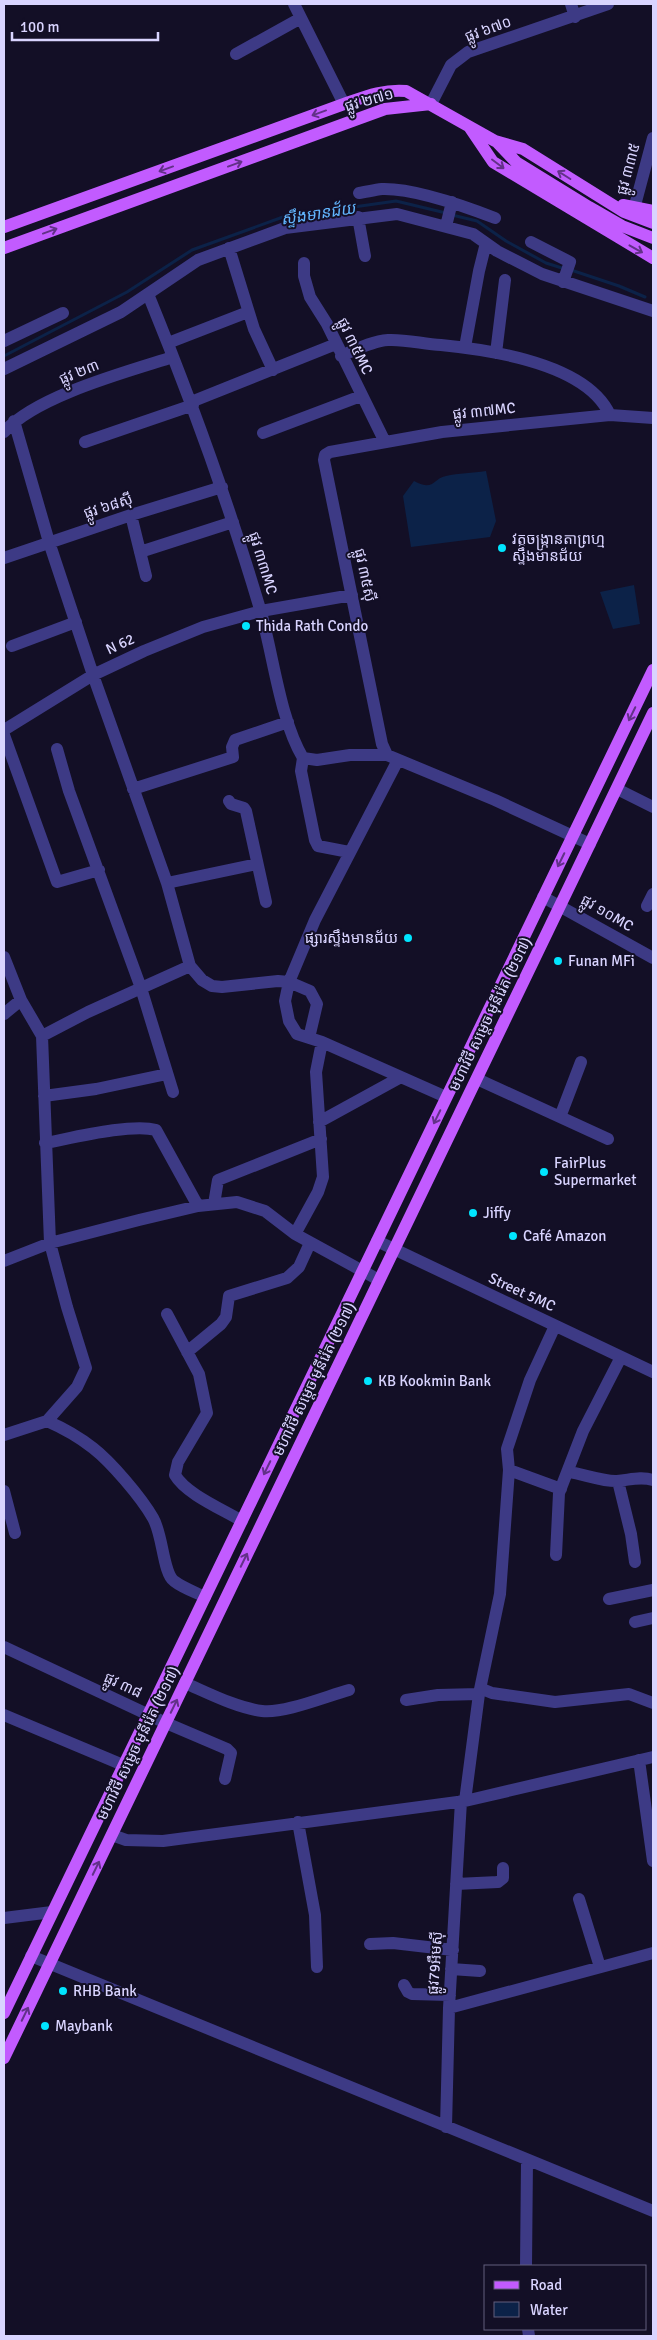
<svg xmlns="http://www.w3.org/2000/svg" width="657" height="2340" font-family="Signika,'Noto Sans Khmer',sans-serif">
  <rect width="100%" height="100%" fill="#130f26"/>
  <path fill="#0c2248" d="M 486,471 L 496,521 L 490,537 L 411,547 L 403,496 L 414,481 C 434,492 432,479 446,476 C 458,473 473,473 486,471 Z
    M 634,585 L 640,624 L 613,629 L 600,592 Z"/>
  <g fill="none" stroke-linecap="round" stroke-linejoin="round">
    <path stroke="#0c2248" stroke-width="3" d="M 452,215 L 477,221 L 506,241 L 546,263 L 565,269
      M 571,270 L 619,286 L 645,297
      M 4,356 L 127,292 L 192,250 L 283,217 L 396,201 L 446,213"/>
    <path stroke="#3d3a85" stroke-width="12" d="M 294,4 L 344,104
      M 571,4 L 575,17
      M 236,54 L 301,18
      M 431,104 L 451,65 L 468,52 L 608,4
      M 359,193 C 366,192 374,190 382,189 C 415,188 464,206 495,218
      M 634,209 L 653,138
      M 358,217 L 365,256
      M 446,226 L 452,202
      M 531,242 L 570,262 L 563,282
      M 229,248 L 254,329 L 273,370
      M 304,263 L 304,276 L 310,297 L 327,324 L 385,442
      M 148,294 C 190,397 228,501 260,609 C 273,653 280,720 303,758 L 301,771 L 315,840 L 318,846 L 349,852
      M 4,341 L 63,313
      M 168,343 L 248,312
      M 465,347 L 479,271 L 486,243
      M 496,353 L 505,280
      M 341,356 C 355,350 372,341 388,340 C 405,339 423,344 441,345 C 491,350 587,364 610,415
      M 4,369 L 121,312 L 198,260 L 285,228 L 397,214 L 473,234 L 497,251 L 542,274 L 653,311
      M 191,402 L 336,344
      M 14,421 L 49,542 L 93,675 L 167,883 L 190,966 L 202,980 L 212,986 L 222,987 L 278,981 L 289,982 L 310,991 L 317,1004 L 309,1038
      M 4,432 C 36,396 126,372 173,357
      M 263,433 L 361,396
      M 85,442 L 193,405
      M 131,515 L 146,576
      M 140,552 L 233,522
      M 4,558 L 131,515 L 222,487
      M 12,646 L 76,622
      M 4,730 L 93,675 L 144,651 L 203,627 L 261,611 L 352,595
      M 4,735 L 57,882 L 99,870
      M 57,749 L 69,791 L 141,988 L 173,1092
      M 387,755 L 382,744 L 324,460 L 325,455 L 330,452 L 442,432 L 610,415 L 653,418
      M 303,758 L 317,760 L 350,755 L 387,755 L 495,800 L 590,844
      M 398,760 L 315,920 L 289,982 L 285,1001 L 289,1021 L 297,1034 L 322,1042 L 446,1097
      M 133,789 L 233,757 L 232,747 L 235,740 L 288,722
      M 617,789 L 653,807
      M 229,801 L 231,804 L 244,808 L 246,811 L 266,902
      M 167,883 L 257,864
      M 543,897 L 653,958
      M 647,906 L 653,894
      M 4,957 L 21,1000 L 42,1036 L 50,1243 L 67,1307 L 86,1368 L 77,1387 L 47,1421 L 4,1435
      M 4,1014 L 21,1000
      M 42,1036 L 88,1012 L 190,966
      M 477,1079 L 608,1139
      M 44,1096 L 96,1089 L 167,1074
      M 560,1117 L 581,1062
      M 319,1122 L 401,1077
      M 45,1143 C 72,1138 132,1123 156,1130 L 198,1206
      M 214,1204 L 218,1180 L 321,1139
      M 295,1234 L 318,1192 L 323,1177 L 316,1072 L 322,1042
      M 377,1241 L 653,1372
      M 4,1261 L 50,1243 L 139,1220 L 198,1206 L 237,1202 L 265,1211 L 295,1234 L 379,1280
      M 167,1314 L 199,1374 L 207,1413 L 178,1462 L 175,1475 C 186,1494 222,1509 242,1521
      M 187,1352 L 221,1324 L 226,1317 L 229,1296 L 287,1278 L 299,1267 L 310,1243
      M 47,1421 C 63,1428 79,1437 93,1448 C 111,1462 141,1497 153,1518 C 163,1535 163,1573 174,1581 C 183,1588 195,1592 205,1597
      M 509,1470 L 561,1489
      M 569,1472 C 583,1474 605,1482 617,1481 C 630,1480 640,1476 653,1480
      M 618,1481 L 631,1534 L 635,1562
      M 4,1491 L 15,1533
      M 556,1555 L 559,1493 L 583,1431 L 621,1357
      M 609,1599 L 653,1590
      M 635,1622 L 653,1618
      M 4,1647 L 166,1723 L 227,1749 L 231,1753 L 225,1779
      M 185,1683 C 208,1693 237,1708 262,1711 C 283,1714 327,1696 349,1690
      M 482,1689 L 492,1693 L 555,1702 L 629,1694 L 653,1703
      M 406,1700 L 438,1695 L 479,1694
      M 4,1715 L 123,1765
      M 639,1760 L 653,1861
      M 465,1801 L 479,1694 L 500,1594 L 509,1470 L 507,1449 L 530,1380 L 555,1326
      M 298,1822 L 315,1915 L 317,1967
      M 112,1835 L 126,1840 L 163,1841 L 465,1801 L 653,1757
      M 456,1884 L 498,1882 L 503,1878 L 503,1868
      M 579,1899 L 600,1967
      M 4,1918 L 52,1912
      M 370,1944 L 393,1943 L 453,1950
      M 31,1956 L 653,2211
      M 451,1969 L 480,1971
      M 404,1985 L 408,1992 L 412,1994 L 450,1995
      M 449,2008 L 653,1953
      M 446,2127 L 449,2008 L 461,1801
      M 526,2266 L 527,2160
      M 528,2329 L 529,2336"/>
    <path stroke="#c25bff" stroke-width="12" d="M 470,128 L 493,162 L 653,258
      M 497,142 L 516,162 L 589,207 L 622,226 L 653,238
      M 623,205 L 653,211
      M 4,227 L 344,104 C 364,97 383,89 406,91 L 495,141 L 523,149 L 624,212 L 653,223
      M 4,248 L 385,109 L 431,104
      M 4,2013 L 653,670
      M 4,2058 L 653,713"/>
  </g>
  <defs><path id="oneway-shaft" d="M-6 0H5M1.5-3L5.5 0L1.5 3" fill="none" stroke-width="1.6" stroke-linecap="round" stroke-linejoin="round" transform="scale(1.25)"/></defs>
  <g stroke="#623188">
    <use href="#oneway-shaft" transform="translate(319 113) rotate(160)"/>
    <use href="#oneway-shaft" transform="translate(235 164) rotate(-20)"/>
    <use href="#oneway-shaft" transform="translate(498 164) rotate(37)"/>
    <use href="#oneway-shaft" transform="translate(166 169) rotate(160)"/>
    <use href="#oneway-shaft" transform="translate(564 175) rotate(-148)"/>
    <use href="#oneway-shaft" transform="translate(50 231) rotate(-20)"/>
    <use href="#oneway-shaft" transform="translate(636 249) rotate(29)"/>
    <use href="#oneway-shaft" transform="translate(632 714) rotate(116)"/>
    <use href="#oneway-shaft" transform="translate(561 860) rotate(116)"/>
    <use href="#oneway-shaft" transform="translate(437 1117) rotate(116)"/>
    <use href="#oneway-shaft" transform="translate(267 1468) rotate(116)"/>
    <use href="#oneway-shaft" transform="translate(244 1560) rotate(-64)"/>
    <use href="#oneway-shaft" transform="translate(174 1706) rotate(-64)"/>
    <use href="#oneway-shaft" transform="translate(96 1868) rotate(-64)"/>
    <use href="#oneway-shaft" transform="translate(25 2014) rotate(-64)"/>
  </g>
  <g fill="#00e5ff" stroke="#130f26" stroke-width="2">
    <circle cx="502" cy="548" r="5"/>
    <circle cx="246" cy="626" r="5"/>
    <circle cx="408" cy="938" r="5"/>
    <circle cx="558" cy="961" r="5"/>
    <circle cx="544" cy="1172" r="5"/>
    <circle cx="473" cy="1213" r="5"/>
    <circle cx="513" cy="1236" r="5"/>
    <circle cx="368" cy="1381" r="5"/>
    <circle cx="63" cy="1991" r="5"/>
    <circle cx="45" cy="2026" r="5"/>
  </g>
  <g text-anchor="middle" stroke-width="4" stroke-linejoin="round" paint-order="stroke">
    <g font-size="15" fill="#d9d4ff" stroke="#130f26">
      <text transform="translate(488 29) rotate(-20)" y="5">ផ្លូវ ៦៧០</text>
      <text transform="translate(369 100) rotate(-16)" y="5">ផ្លូវ ២៧១</text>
      <text transform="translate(628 169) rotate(-75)" y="5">ផ្លូវ ៣៣៥</text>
      <text transform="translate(355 346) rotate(64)" y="5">ផ្លូវ ៣៥MC</text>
      <text transform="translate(79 372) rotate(-22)" y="5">ផ្លូវ ២៣</text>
      <text transform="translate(484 411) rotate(-6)" y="5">ផ្លូវ ៣៧MC</text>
      <text transform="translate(108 506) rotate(-18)" y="5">ផ្លូវ ៦៨ស៊ី</text>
      <text transform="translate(263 563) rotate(73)" y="5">ផ្លូវ ៣៣MC</text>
      <text transform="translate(365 575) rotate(78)" y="5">ផ្លូវ ៣៥ស៊ី</text>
      <text transform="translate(120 644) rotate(-25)" y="5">N 62</text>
      <text transform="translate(607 913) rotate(30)" y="5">ផ្លូវ ១០MC</text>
      <text transform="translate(490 1014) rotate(-64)" y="5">មហាវិថី សម្តេច មុនីរ៉េត (២១៧)</text>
      <text transform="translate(522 1292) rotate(25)" y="5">Street 5MC</text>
      <text transform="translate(314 1379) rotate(-64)" y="5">មហាវិថី សម្តេច មុនីរ៉េត (២១៧)</text>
      <text transform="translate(123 1685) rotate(25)" y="5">ផ្លូវ ៣៨</text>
      <text transform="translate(138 1743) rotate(-64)" y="5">មហាវិថី សម្តេច មុនីរ៉េត (២១៧)</text>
      <text transform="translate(435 1963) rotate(-86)" y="5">ផ្លូវ79អឹមស៊ី</text>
    </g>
    <g font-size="15" fill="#d9d4ff" stroke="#130f26" text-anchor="start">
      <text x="512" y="544">វត្តចង្ក្រានតាព្រហ្ម<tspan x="512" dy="17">ស្ទឹងមានជ័យ</tspan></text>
      <text x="256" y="631">Thida Rath Condo</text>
      <text x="398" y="943" text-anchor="end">ផ្សារស្ទឹងមានជ័យ</text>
      <text x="568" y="966">Funan MFi</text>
      <text x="554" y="1168">FairPlus<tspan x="554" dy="17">Supermarket</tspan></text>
      <text x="483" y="1218">Jiffy</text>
      <text x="523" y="1241">Café Amazon</text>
      <text x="378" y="1386">KB Kookmin Bank</text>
      <text x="73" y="1996">RHB Bank</text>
      <text x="55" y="2031">Maybank</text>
    </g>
    <g font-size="16" font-style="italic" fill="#62b6ff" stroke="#130f26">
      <text transform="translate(318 213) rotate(-9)" y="6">ស្ទឹងមានជ័យ</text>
    </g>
  </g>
  <rect width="657" height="2340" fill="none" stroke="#d9d4ff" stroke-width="10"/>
  <rect x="484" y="2265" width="162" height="65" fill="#130f26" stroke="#625e7d"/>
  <rect x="494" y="2281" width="25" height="8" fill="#c25bff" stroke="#625e7d"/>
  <text x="530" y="2290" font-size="15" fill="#d9d4ff">Road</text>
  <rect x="494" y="2302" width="25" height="15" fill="#0c2248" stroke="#625e7d"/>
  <text x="530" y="2315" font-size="15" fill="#d9d4ff">Water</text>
  <path d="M12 32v8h146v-8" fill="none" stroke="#d9d4ff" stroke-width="2.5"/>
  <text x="20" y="32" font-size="15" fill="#d9d4ff" stroke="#130f26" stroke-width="4" paint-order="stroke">100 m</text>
</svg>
